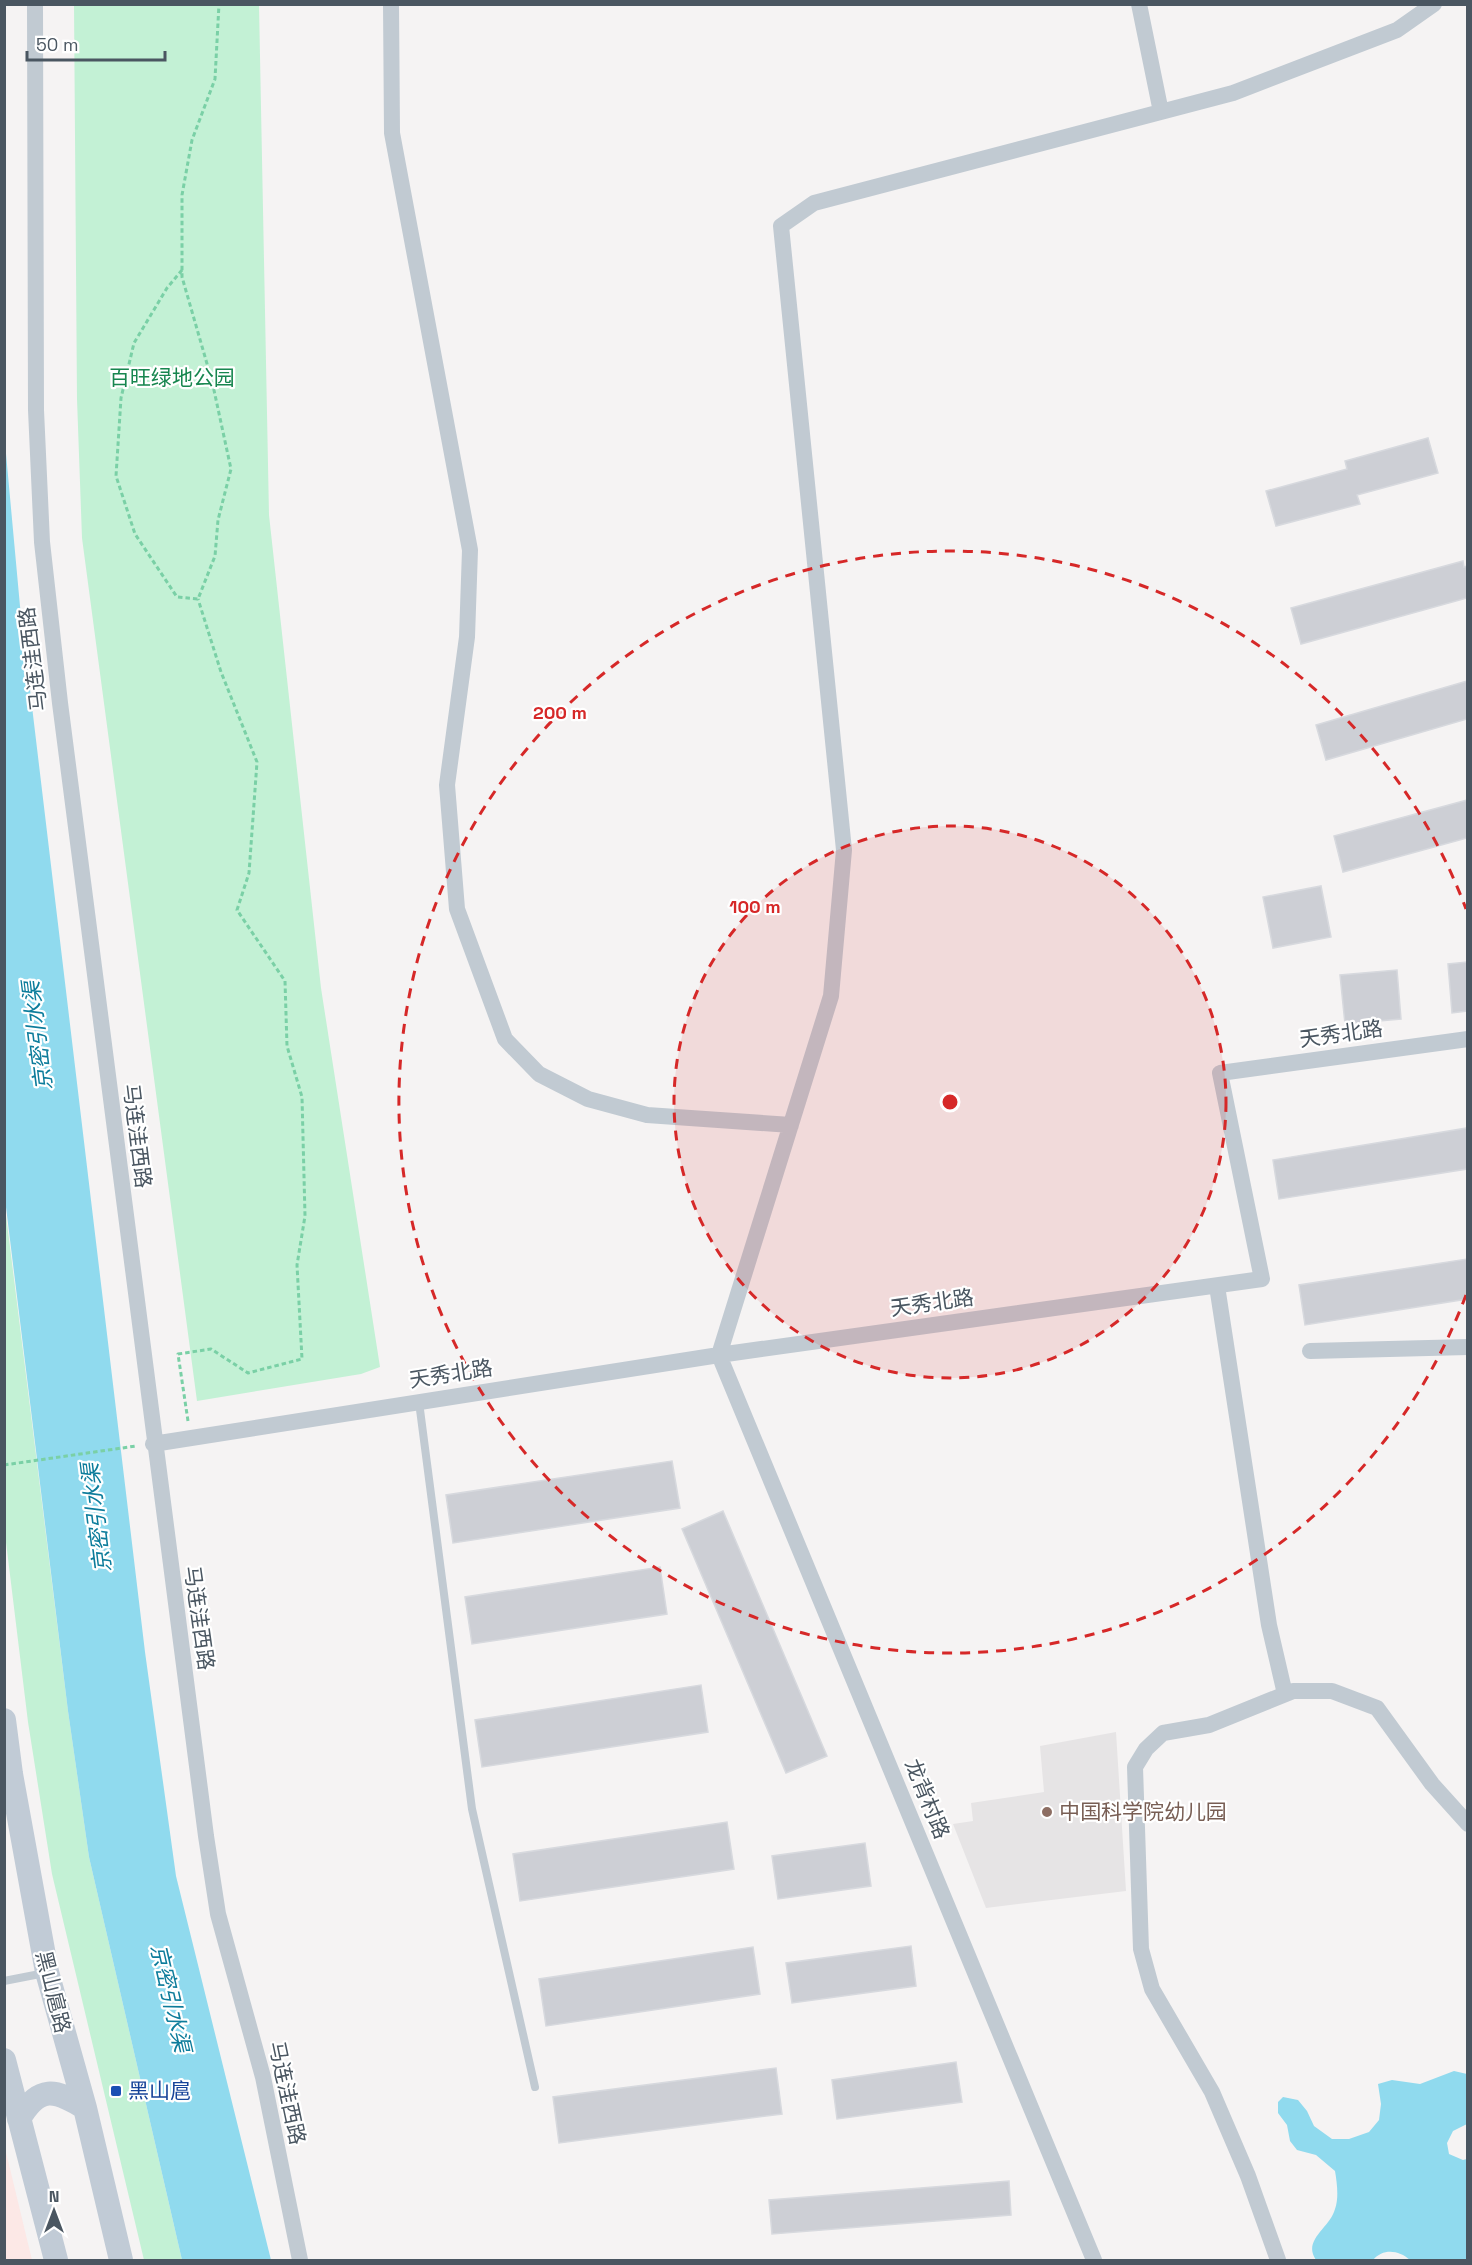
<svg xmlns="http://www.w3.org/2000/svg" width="1472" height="2265" font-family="'Space Grotesk','Noto Sans SC',sans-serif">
  <rect width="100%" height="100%" fill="#f5f3f3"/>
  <path fill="#e6e4e5" d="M 1116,1732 L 1126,1891 L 986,1908 L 953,1824 L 973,1821 L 971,1803 L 1044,1792 L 1040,1746 Z"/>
  <path fill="#fce8e6" d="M 4,2148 L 5,2148 L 32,2260 L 5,2260 Z"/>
  <path fill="#c3f1d5" d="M 74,5 L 259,5 L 269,515 L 321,988 L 380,1367 L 361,1374 L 197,1401 L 82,538 L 77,399 Z
    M 4,1199 L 68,1711 L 89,1857 L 182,2260 L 144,2260 L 52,1874 L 28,1722 L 5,1534 Z"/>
  <path fill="#90daee" d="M 4,432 L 20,606 L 145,1652 L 176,1876 L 271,2260 L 182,2260 L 89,1857 L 68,1711 L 5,1199 Z
    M 1454,2071 L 1467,2074 L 1467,2124 L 1453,2131 L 1447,2143 L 1449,2154 L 1463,2160 L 1467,2159 L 1467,2260 L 1410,2260 C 1399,2250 1383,2248 1373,2260 L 1316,2260 C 1302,2240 1330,2228 1335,2209 C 1339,2198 1337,2183 1335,2171 L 1316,2155 L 1297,2150 L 1290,2141 L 1287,2125 L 1278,2113 L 1278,2102 L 1283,2097 L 1298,2100 L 1307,2111 L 1314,2126 L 1332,2139 L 1349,2139 L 1369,2132 L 1379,2120 L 1381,2104 L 1378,2084 L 1392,2080 L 1420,2084 Z"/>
  <path fill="#cdcfd5" stroke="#d7d9de" stroke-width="1.5" d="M 1428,438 L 1438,473 L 1357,495 L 1360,504 L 1276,526 L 1266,491 L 1347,469 L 1345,461 Z
    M 1463,561 L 1464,567 L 1467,566 L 1467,598 L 1301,644 L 1291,608 Z
    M 1467,681 L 1467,719 L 1326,760 L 1316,725 Z
    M 1467,800 L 1467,838 L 1343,872 L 1334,836 Z
    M 1321,886 L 1331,937 L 1273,948 L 1263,897 Z
    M 1467,962 L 1467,1011 L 1452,1013 L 1448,964 Z
    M 1397,970 L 1401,1019 L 1345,1024 L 1340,975 Z
    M 1467,1128 L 1467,1169 L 1279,1199 L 1273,1160 Z
    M 1467,1259 L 1467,1299 L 1305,1325 L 1299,1285 Z
    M 672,1461 L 680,1508 L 453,1543 L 446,1495 Z
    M 723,1511 L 827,1756 L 786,1773 L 682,1529 Z
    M 660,1567 L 667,1614 L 472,1644 L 465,1597 Z
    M 701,1685 L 708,1732 L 482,1767 L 475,1720 Z
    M 727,1822 L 734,1869 L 520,1901 L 513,1854 Z
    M 865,1843 L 871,1886 L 778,1899 L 772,1856 Z
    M 911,1946 L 916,1986 L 792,2003 L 786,1963 Z
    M 753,1947 L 760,1994 L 546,2026 L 539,1979 Z
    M 956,2062 L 962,2102 L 837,2119 L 832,2080 Z
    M 776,2068 L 782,2114 L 559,2143 L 553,2097 Z
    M 1009,2181 L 1011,2215 L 772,2234 L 769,2200 Z"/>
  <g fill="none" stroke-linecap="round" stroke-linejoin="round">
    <path stroke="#7ad0a6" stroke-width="3" stroke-dasharray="4.5 3" stroke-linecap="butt" d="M 182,270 L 167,288 L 134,343 L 121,398 L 116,476 L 135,534 L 177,597 L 198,599 L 215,556 L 218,520 L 231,469 L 212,381 L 182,277 L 182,195 L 192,140 L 215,79 L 219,4
      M 188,1421 L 178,1354 L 211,1349 L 248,1373 L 302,1359 L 297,1265 L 305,1216 L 302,1097 L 287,1046 L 285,981 L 237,910 L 249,873 L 257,762 L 221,672 L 198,599
      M 4,1465 L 136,1446"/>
    <path stroke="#c1cad2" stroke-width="8" d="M 419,1402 L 472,1809 L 535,2087
      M 4,1981 L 45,1973"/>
    <path stroke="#c1cad2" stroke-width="16" d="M 35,4 L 36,410 L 42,542 L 60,703 L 206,1836 L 218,1914 L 263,2077 L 300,2260
      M 391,4 L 392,133 L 470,550 L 467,637 L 447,785 L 457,909 L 505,1039 L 539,1074 L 588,1099 L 647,1115 L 791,1125
      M 1139,4 L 1161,112
      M 1217,1286 L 1269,1625 L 1285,1694
      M 1310,1351 L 1468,1347
      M 153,1444 L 719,1355 L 1262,1279 L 1220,1073 L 1468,1039
      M 1094,2260 L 719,1355 L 831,996 L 844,850 L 781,226 L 814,203 L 1233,93 L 1397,30 L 1434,4
      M 1278,2260 L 1248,2176 L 1212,2092 L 1152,1989 L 1141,1949 L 1135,1767 L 1146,1749 L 1163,1733 L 1209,1725 L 1293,1691 L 1332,1691 L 1377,1708 L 1432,1784 L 1468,1824"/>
    <path stroke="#c1cbd6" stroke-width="24" d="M 4,1720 L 11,1774 L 47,1972 L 85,2108 L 121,2260
      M 4,2060 L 56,2260
      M 19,2119 C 39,2085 55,2089 85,2108"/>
  </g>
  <circle cx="950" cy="1102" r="276" fill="#d62828" fill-opacity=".12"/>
  <g fill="none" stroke="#d62828" stroke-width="3" stroke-dasharray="10 8">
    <circle cx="950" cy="1102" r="276"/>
    <path d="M1466 1295A551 551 0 1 1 1466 909"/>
  </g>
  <circle fill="#8d6e63" stroke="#fff" stroke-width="2" cx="1047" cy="1812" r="6"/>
  <rect fill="#1a4fb4" stroke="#fff" stroke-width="2" x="110" y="2085" width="12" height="12" rx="3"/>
  <g text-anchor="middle" stroke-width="4.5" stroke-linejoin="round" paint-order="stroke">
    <g font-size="21" fill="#17864f" stroke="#fff">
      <text x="172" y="385">百旺绿地公园</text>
    </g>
    <g font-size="21" fill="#4a5661" stroke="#fff">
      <text transform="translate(33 659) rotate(-97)" y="7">马连洼西路</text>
      <text transform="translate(1341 1034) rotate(-8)" y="7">天秀北路</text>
      <text transform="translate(137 1136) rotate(83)" y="7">马连洼西路</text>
      <text transform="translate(932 1303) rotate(-8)" y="7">天秀北路</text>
      <text transform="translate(451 1374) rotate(-9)" y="7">天秀北路</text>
      <text transform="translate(199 1618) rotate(82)" y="7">马连洼西路</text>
      <text transform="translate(927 1799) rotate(68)" y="7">龙背村路</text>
      <text transform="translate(53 1992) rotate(76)" y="7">黑山扈路</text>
      <text transform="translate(287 2093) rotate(78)" y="7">马连洼西路</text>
    </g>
    <g font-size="21" fill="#785e54" stroke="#fff" text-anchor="start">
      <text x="1059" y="1819">中国科学院幼儿园</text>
    </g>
    <g font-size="21" fill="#164399" stroke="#fff" text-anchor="start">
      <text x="128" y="2098">黑山扈</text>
    </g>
    <g font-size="22" font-style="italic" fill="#0c7c9b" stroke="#fff">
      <text transform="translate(37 1036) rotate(-97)" y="8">京密引水渠</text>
      <text transform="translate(96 1518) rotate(-97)" y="8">京密引水渠</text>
      <text transform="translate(171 1998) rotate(77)" y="8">京密引水渠</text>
    </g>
  </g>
  <circle cx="950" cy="1102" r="9" fill="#d62828" stroke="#fff" stroke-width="3"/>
  <g font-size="18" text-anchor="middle" font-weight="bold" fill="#d62828" stroke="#fff" stroke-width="4.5" stroke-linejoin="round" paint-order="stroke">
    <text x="560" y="719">200 m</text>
    <text x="755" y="913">100 m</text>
  </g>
  <rect width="1472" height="2265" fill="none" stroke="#4a5661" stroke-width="12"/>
  <g transform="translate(54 2211)" stroke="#ffffff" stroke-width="4.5" paint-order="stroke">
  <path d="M0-4.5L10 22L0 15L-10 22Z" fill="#4a5661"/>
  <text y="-9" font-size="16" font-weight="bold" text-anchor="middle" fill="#4a5661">N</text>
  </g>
  <path d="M27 51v9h138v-9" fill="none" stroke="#4a5661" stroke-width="3"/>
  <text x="36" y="51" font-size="18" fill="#4a5661" stroke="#ffffff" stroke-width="4.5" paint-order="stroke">50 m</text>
</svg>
